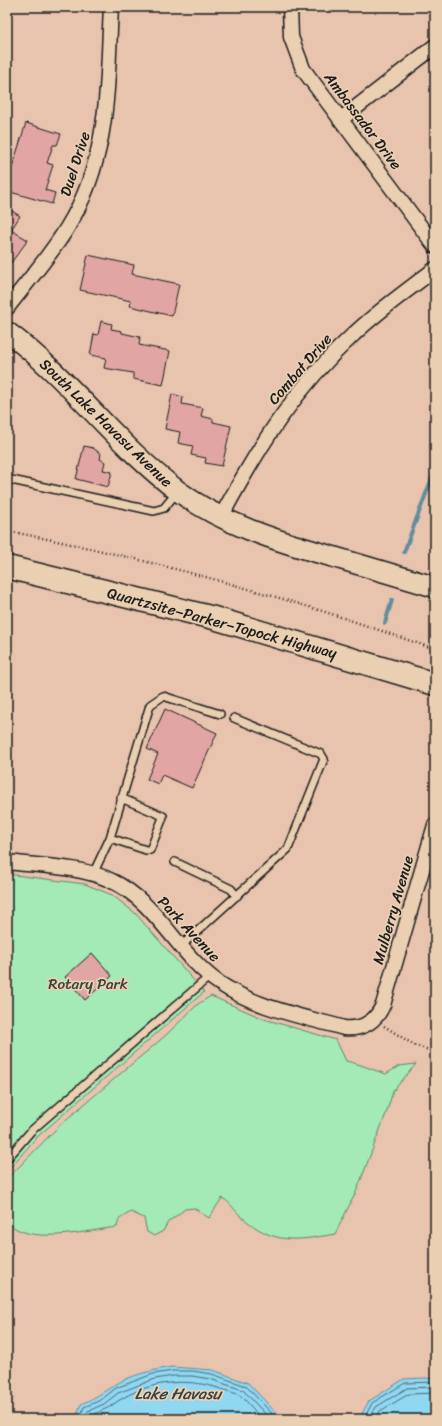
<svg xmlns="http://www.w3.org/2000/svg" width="442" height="1426" font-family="Sriracha,sans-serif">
  <rect width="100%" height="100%" fill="#e8c3ae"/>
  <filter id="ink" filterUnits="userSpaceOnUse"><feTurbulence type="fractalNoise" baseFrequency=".025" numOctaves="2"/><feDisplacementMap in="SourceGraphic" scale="8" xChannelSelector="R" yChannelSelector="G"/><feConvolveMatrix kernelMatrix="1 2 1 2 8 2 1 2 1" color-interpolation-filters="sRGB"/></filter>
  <g filter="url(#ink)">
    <path fill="#a3eab7" stroke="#60836a" d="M 7,874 L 85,884 L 112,895 L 135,913 L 204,992 L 37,1137 L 7,1171 Z
      M 211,996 L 264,1019 L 336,1040 L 346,1061 C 361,1064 373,1070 386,1074 L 399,1066 L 416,1064 L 393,1091 L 387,1111 L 357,1190 L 335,1234 C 295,1241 274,1245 242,1217 C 234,1211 231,1202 222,1198 L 209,1218 L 194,1208 L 185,1209 L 168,1222 L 163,1231 L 154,1236 L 147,1232 L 144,1218 L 131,1212 L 119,1219 L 117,1227 C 89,1230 27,1247 7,1221 L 7,1179 L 61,1124 L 165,1036 L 198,1004 Z"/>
    <path fill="#90d7f2" stroke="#628c9c" d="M 172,1367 L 213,1370 L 248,1383 L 282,1419 L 75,1419 L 81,1404 C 93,1399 102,1393 113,1386 C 130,1375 153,1370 172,1367 Z
      M 425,1378 L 435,1379 L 435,1419 L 359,1419 L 369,1401 L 404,1379 Z"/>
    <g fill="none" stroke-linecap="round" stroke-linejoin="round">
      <path stroke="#4a6772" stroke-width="1" d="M 79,1419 L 84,1407 L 101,1400 L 116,1388 L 153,1374 L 173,1371 L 192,1371 L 212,1374 L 246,1386 L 277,1419
        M 84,1419 L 88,1411 L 104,1404 L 118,1393 L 155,1379 L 173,1376 L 192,1376 L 210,1379 L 243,1390 L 270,1419
        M 91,1419 C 94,1412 105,1410 111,1406 C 142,1382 184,1376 221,1389 C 227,1391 236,1393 241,1396 C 249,1403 255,1412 262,1419
        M 364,1419 L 372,1403 L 405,1383 L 435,1382
        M 369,1419 L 376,1407 L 407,1388 L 435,1387
        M 376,1419 L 380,1411 L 409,1394 L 435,1393"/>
      <path stroke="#628c9c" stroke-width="4" d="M 404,552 L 435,470
        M 385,623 L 392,600"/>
    </g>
    <path fill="#e1a6a4" stroke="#1c1c1c" d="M 26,123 L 61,134 L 57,145 L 53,145 L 47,163 L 53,165 L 45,190 L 55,193 L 52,204 L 7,191 L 7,183 Z
      M 7,208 L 20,216 L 11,230 L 28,240 L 7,268 Z
      M 88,255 L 134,265 L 132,274 L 179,284 L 172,316 L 130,306 L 131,301 L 80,290 Z
      M 101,321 L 112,324 L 111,329 L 122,331 L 122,333 L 140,337 L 139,345 L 170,351 L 163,385 L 133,379 L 133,373 L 104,368 L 106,358 L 90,355 L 94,334 L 98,335 Z
      M 172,394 L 183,397 L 182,404 L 203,408 L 201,416 L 213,419 L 213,422 L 231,426 L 222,466 L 205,463 L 206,458 L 191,455 L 193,446 L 178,443 L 180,432 L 165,429 Z
      M 84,446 L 93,448 L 101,454 L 100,459 L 105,462 L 103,470 L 112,472 L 108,487 L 76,479 Z
      M 165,709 L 217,733 L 192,788 L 162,775 L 158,784 L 147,779 L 158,754 L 147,749 Z
      M 92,953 L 112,976 L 85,1000 L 65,977 Z"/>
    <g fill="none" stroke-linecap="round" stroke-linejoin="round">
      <g stroke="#1c1c1c" stroke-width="10">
        <path id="service" d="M 7,479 L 154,511 L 164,508 L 177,492
          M 110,838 L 146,850 L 150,850 L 162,820 L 163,816 L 121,798
          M 175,862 L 231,889 L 237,896
          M 93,874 L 110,838 L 150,705 L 163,696 L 220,714
          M 180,947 L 288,849 L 324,759 L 321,754 L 234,718
          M 7,1159 L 31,1131 L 210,976"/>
      </g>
      <g stroke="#1c1c1c" stroke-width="17">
        <path id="minor" d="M 290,7 L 291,37 L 303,69 L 435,246
          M 340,120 L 435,46
          M 7,308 C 27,282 50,256 67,228 C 110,159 107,85 111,7
          M 221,517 C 259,446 294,389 354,334 C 379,310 408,290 435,269
          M 7,862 C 40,866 82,866 112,881 C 157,902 178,955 219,983 C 256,1008 302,1016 344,1028 C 363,1030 376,1021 383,1005 L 435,825"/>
      </g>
      <g stroke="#1c1c1c" stroke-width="23">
        <path id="secondary" d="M 7,332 C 70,378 115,444 178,491 C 223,524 274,540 327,555 C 363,566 399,576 435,587"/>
      </g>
      <g stroke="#1c1c1c" stroke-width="25">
        <path id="trunk" d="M 7,567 L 214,618 L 435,684"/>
      </g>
      <path stroke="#1c1c1c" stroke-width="2.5" stroke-dasharray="1 3" stroke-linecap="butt" d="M 7,531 C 107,550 208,576 306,606 C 349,619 392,635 435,649
        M 384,1026 L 414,1045 L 435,1052"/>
      <use href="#service" stroke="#ebcfb2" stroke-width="7"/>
      <use href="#minor" stroke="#ebcfb2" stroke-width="14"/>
      <use href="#secondary" stroke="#ebcfb2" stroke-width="20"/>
      <use href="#trunk" stroke="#ebcfb2" stroke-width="22"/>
    </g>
  </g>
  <g text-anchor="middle" stroke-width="3.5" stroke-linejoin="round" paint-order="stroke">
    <g font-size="15" fill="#1c1c1c" stroke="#ebcfb2">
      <text transform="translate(363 121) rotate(53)" y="5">Ambassador Drive</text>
      <text transform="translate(75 164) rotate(-72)" y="5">Duel Drive</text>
      <text transform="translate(300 369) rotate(-49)" y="5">Combat Drive</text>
      <text transform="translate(106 423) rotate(44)" y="5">South Lake Havasu Avenue</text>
      <text transform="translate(222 623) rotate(15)" y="5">Quartzsite–Parker–Topock Highway</text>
      <text transform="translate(393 910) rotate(-74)" y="5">Mulberry Avenue</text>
      <text transform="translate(189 929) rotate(47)" y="5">Park Avenue</text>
    </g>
    <g font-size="15" fill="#37453b" stroke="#ebcfb2">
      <text x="88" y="989">Rotary Park</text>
    </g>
    <g font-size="16" font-style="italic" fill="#334147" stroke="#ebcfb2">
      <text x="178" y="1399">Lake Havasu</text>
    </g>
  </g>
  <rect width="442" height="1426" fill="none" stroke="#ebcfb2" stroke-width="24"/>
  <rect x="12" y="12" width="418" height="1402" fill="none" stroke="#1c1c1c" stroke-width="1.5" filter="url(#ink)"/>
</svg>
